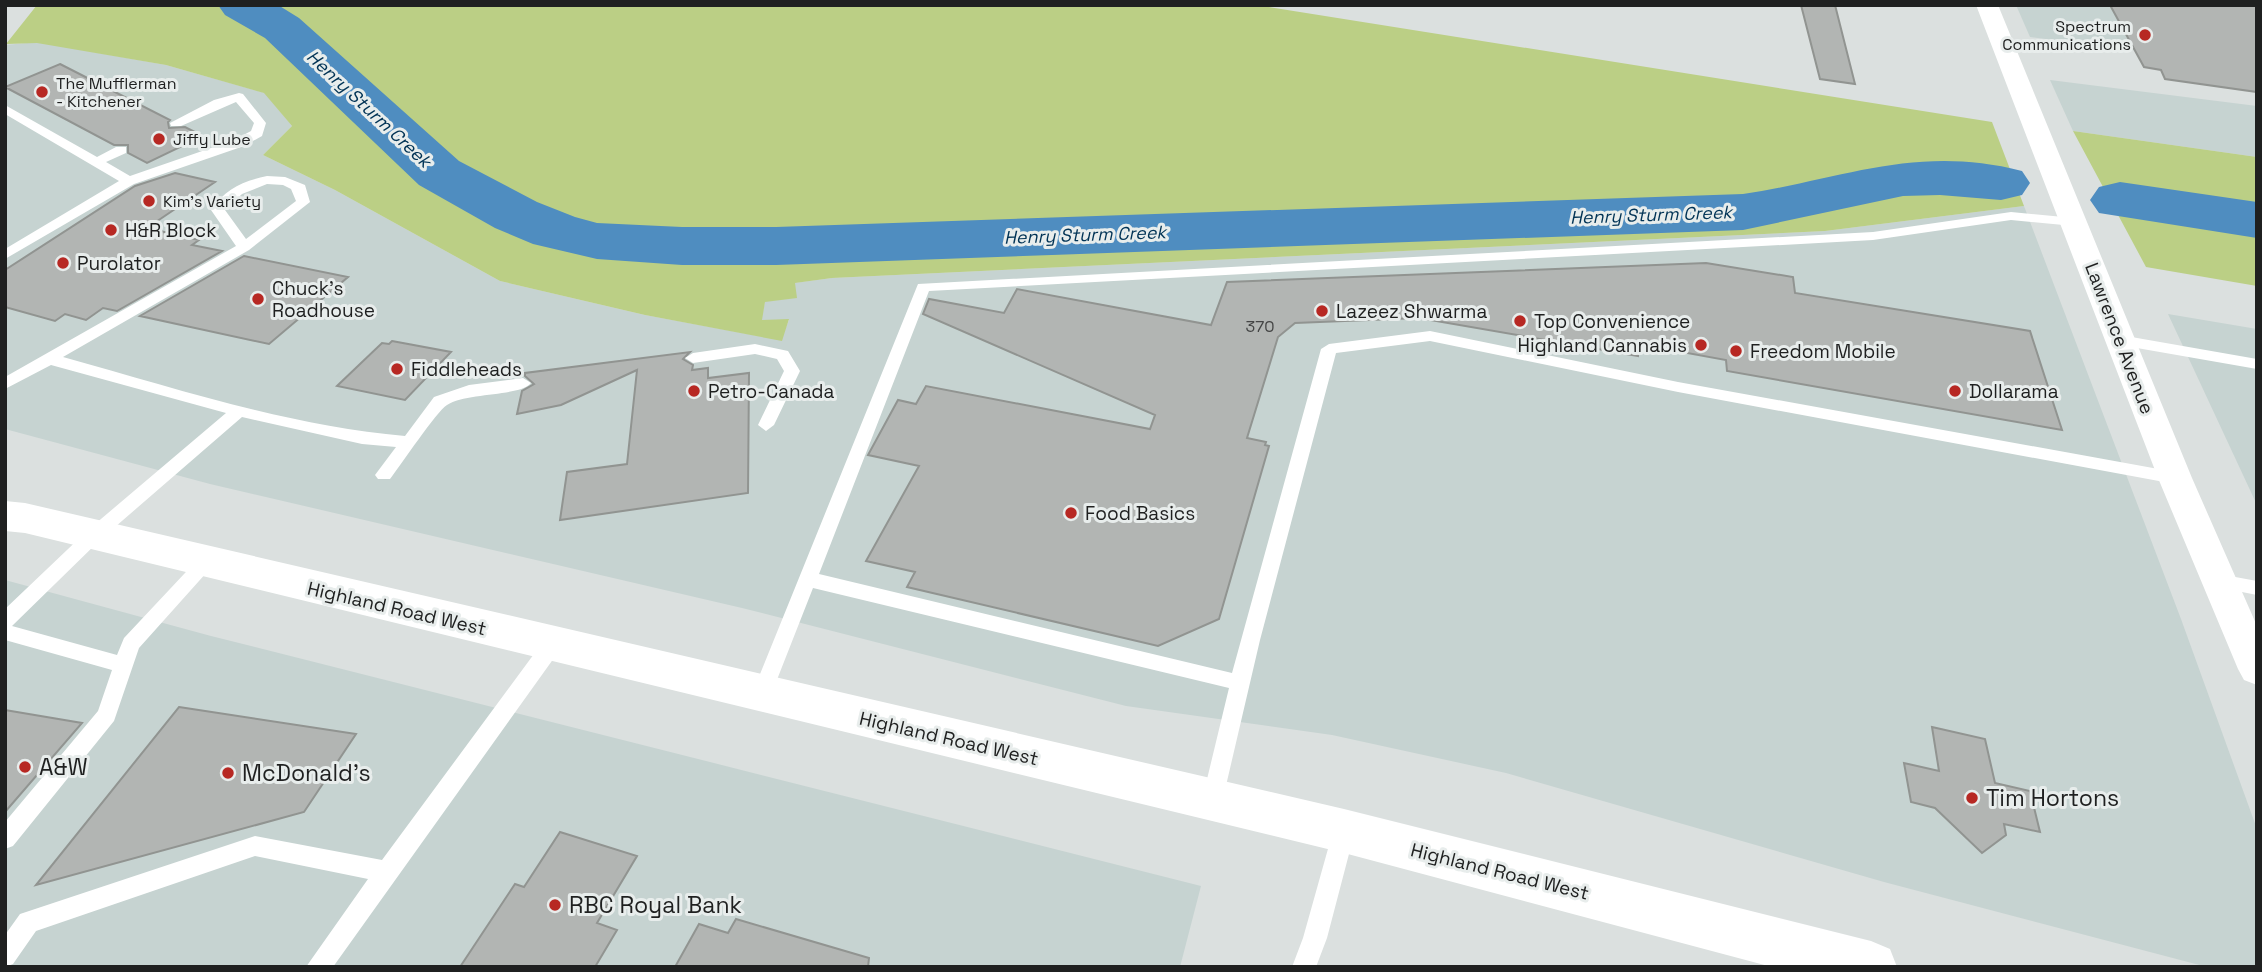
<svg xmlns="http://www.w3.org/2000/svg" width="2262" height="972" font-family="'Space Grotesk',sans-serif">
  <rect width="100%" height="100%" fill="#dbe0df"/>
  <path fill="#c6d3d1" d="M 2016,5 L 2179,5 L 2218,61 L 2030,37 Z
    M 37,42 L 166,65 L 265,93 L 292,126 L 263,155 L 335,190 L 500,281 L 645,315 L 781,340 L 789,320 L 761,320 L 765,302 L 794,283 L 832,278 L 1825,231 L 2024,206 L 2181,619 L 2257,829 L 2257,967 L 2207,967 L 1884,882 L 1506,773 L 1332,735 L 1126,706 L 742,608 L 210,484 L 5,429 L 5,45 Z
    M 2050,80 L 2257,106 L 2257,157 L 2073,131 Z
    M 2168,314 L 2257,329 L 2257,505 Z
    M 5,580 L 211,636 L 1201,886 L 1180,967 L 5,967 Z"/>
  <path fill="#bbcf85" d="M 37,5 L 1256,5 L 1992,122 L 2024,206 L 1825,231 L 832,278 L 795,283 L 797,298 L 765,302 L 762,320 L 789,319 L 782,341 L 645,315 L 500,281 L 335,190 L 263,155 L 292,126 L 264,93 L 166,65 L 37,43 L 6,44 Z
    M 2073,131 L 2257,157 L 2257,286 L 2146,267 Z"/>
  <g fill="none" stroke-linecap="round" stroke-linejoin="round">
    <path fill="#4f8dc0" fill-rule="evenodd" d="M 218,5 L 278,5 L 299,18 L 459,161 L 537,202 L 575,217 L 597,223 L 682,227 L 776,227 L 1743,194 C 1844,179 1916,144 2022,171 L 2030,183 L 2022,195 L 2001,200 L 1940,195 L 1903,196 L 1743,230 L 776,265 L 682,265 L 597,259 L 533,244 L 495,228 L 419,185 L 265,38 L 225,15 Z
      M 2120,182 L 2257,202 L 2257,238 L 2099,213 L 2090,200 L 2099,187 Z"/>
  </g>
  <path fill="#b2b5b3" stroke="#919491" stroke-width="2" d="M 1801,5 L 1835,5 L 1855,84 L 1820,79 Z
    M 2110,5 L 2257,5 L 2257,92 L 2165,79 L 2161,70 L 2144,67 Z
    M 60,64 L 170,120 L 168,122 L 169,128 L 185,127 L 203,136 L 147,163 L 128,153 L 128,145 L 114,145 L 5,87 Z
    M 175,173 L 215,182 L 147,228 L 199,240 L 192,245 L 222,251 L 117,311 L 103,308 L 86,320 L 65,314 L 55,321 L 5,307 L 5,270 L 135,186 Z
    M 244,256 L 348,277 L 269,344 L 140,316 Z
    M 1706,263 L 1793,277 L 1795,293 L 2030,331 L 2062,430 L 1727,371 L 1726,360 L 1638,344 L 1638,356 L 1419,318 L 1295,323 L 1278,337 L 1247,438 L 1266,442 L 1265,445 L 1269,446 L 1219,619 L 1158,646 L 907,587 L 915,572 L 866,561 L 919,466 L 868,455 L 898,400 L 916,404 L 926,386 L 1150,429 L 1155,415 L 923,314 L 929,299 L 1004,313 L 1017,289 L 1211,325 L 1227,282 Z
    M 392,341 L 451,352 L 405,400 L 337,386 L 382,343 L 389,344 Z
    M 690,352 L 683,359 L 693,365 L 692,370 L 708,368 L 708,378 L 749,373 L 748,493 L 560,520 L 567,472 L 627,464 L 637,370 L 561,405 L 517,414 L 522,391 L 534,384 L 525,376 L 525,373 Z
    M 179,707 L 356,734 L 304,812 L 36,885 Z
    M 5,710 L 82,723 L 5,812 Z
    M 1932,727 L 1985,739 L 1995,783 L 2030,791 L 2040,832 L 2004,824 L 2006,835 L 1982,853 L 1935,808 L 1911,802 L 1904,763 L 1939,771 Z
    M 560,832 L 637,856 L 597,923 L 617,930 L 595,967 L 460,967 L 515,884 L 524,887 Z
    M 736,919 L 869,958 L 868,967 L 675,967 L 699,924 L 728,933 Z"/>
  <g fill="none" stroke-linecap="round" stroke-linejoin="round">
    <path fill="#fff" fill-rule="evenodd" d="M 239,93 L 243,94 L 266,123 L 262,136 L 244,146 L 134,184 L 5,259 L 5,249 L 119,181 L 5,114 L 5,105 L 97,157 L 116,147 L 126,147 L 126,153 L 106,162 L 130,176 L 234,140 L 251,131 L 254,123 L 236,102 L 181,126 L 171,126 L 170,123 L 214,100 Z
      M 267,176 L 285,177 L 305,185 L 310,202 L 249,250 L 63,357 C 175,388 289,426 405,436 L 434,397 L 469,385 L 523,378 L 531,383 C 519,397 467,392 447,405 C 436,412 401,465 390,479 L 378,479 L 375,475 L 396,447 L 362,444 L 242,417 L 100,540 L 12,626 L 117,655 L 124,638 L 200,557 L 214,557 L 216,562 L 139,648 L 114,721 L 13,846 L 5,849 L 5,822 L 98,711 L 112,670 L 5,640 L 5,609 L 88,530 L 226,413 L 51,365 L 5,389 L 5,377 L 236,246 L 211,210 C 225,189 243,181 267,176 ZM 267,184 L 283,185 L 291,189 L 296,201 L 246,239 L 225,210 L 242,194 Z
      M 2011,212 L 2074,218 L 2081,222 L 2074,226 L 2011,220 L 1873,240 L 929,291 L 819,574 L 1232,673 L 1321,349 L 1329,344 L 1430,331 L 1678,382 L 2175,472 L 2181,474 L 2184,478 L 2181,482 L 2175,484 L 1678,392 L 1430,341 L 1336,353 L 1260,640 L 1221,807 L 1213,810 L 1205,807 L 1202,800 L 1229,688 L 813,588 L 769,700 L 762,703 L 755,700 L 752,694 L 918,284 L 1873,232 Z
      M 2120,335 L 2257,359 L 2257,369 L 2114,344 L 2112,340 Z
      M 755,344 L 788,351 L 800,371 L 774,425 L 766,431 L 758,425 L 784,371 L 777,359 L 755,354 L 693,363 L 685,358 L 693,353 Z
      M 2219,574 L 2257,581 L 2257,595 L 2212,586 L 2210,581 L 2212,576 Z
      M 552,637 L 559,639 L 562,645 L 559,651 L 333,967 L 306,967 L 368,879 L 255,856 L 36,931 L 13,964 L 5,967 L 5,935 L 20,914 L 255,836 L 382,860 L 545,639 Z
      M 1344,821 L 1352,824 L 1355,831 L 1327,938 L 1316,967 L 1292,967 L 1303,938 L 1333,831 L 1336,824 Z"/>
    <path fill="#fff" fill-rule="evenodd" d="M 1976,5 L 1998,5 L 2192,478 L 2257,626 L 2257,685 L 2244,680 L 2238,669 L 2158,478 Z"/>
    <path fill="#fff" fill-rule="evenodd" d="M 5,501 L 25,503 L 1344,809 L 1871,941 L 1890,949 L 1897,967 L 1772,967 L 1344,853 L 25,533 L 5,531 Z"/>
  </g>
  <g fill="#b72823" stroke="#e8edec" stroke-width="2.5">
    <circle cx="2145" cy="35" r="7"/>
    <circle cx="42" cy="92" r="7"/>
    <circle cx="159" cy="139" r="7"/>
    <circle cx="149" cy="201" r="7"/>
    <circle cx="111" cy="230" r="7"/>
    <circle cx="63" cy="263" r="7"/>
    <circle cx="258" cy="299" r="7"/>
    <circle cx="1322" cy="311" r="7"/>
    <circle cx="1520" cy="321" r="7"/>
    <circle cx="1701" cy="345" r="7"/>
    <circle cx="1736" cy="351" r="7"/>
    <circle cx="397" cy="369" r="7"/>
    <circle cx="694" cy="391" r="7"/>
    <circle cx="1955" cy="391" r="7"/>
    <circle cx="1071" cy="513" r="7"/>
    <circle cx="25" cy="767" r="7"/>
    <circle cx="228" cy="773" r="7"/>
    <circle cx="1972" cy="798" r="7"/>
    <circle cx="555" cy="905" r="7"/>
  </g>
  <g text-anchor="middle" stroke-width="6" stroke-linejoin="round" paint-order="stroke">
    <g font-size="16" fill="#1f2020" stroke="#e8edec" text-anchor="start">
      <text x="2131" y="32" text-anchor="end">Spectrum<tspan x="2131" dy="18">Communications</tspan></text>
      <text x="56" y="89">The Mufflerman<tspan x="56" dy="18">- Kitchener</tspan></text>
      <text x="173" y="145">Jiffy Lube</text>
      <text x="163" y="207">Kim's Variety</text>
    </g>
    <g font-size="16" fill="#444545">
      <text x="1260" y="332">370</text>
    </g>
    <g font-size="18" font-style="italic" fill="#035" stroke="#e8edec">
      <text transform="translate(369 109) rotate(43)" y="6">Henry Sturm Creek</text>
      <text transform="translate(1651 215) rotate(-2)" y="6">Henry Sturm Creek</text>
      <text transform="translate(1085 235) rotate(-2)" y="6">Henry Sturm Creek</text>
    </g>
    <g font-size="19" fill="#1f2020" stroke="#e8edec" text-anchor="start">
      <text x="125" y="237">H&amp;R Block</text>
      <text x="77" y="270">Purolator</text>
      <text x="272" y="295">Chuck's<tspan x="272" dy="22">Roadhouse</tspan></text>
      <text x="1336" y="318">Lazeez Shwarma</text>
      <text x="1534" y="328">Top Convenience</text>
      <text x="1687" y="352" text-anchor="end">Highland Cannabis</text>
      <text x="1750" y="358">Freedom Mobile</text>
      <text x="411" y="376">Fiddleheads</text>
      <text x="708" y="398">Petro-Canada</text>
      <text x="1969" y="398">Dollarama</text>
      <text x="1085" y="520">Food Basics</text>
    </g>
    <g font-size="19" fill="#1f2020" stroke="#e8edec">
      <text transform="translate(2120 338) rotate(69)" y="7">Lawrence Avenue</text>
      <text transform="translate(397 608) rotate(13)" y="7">Highland Road West</text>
      <text transform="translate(949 738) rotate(13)" y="7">Highland Road West</text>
      <text transform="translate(1500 871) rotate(14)" y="7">Highland Road West</text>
    </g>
    <g font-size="23" fill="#1f2020" stroke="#e8edec" text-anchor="start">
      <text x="39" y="775">A&amp;W</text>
      <text x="242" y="781">McDonald's</text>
      <text x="1986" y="806">Tim Hortons</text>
      <text x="569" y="913">RBC Royal Bank</text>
    </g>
  </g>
  <rect width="2262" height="972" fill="none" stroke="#1f2020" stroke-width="14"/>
</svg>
